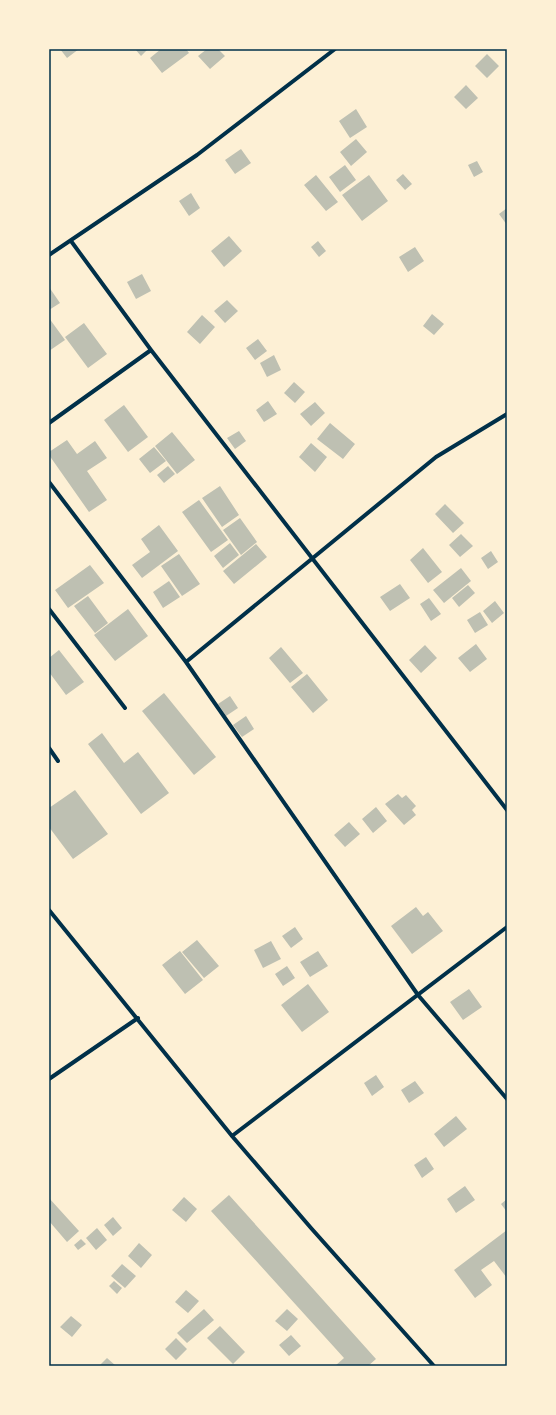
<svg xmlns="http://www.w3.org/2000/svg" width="556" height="1415" font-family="'Nunito Sans',sans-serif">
  <rect width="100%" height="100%" fill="#fdf0d5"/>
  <path fill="#bec0b2" d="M 60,49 L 79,49 L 67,58 Z
    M 135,49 L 148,49 L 141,56 Z
    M 161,49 L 186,49 L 189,53 L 162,73 L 150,58 Z
    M 207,49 L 218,49 L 225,56 L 210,69 L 198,56 Z
    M 487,54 L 499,66 L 487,78 L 475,66 Z
    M 466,85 L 478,98 L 466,109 L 454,97 Z
    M 356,109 L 367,127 L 350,138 L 339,121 Z
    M 356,139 L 367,152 L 351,166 L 340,152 Z
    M 241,149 L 251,163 L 235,174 L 225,160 Z
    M 477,161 L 483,172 L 474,177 L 468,165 Z
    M 345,165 L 356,180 L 340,192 L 329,177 Z
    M 403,174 L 412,184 L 405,190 L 396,180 Z
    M 316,175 L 338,202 L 326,211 L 304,185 Z
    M 369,175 L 388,201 L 362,221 L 342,195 Z
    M 191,193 L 200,208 L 189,216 L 179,201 Z
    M 507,208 L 507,225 L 499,214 Z
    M 229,236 L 242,251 L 224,267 L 211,251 Z
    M 318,241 L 326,251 L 319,257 L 311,247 Z
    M 415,247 L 424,261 L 408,272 L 399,257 Z
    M 142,274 L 151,291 L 136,299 L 127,282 Z
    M 49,287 L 60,303 L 49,310 Z
    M 227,300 L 238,311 L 225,323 L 214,311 Z
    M 432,314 L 444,324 L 434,335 L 423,326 Z
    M 202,315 L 215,327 L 200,344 L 187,332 Z
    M 49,318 L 65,340 L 49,351 Z
    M 84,323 L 107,354 L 88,368 L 65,337 Z
    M 258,339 L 267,351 L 255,360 L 246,348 Z
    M 274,355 L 281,370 L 267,377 L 260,363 Z
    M 294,382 L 305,392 L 295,403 L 284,393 Z
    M 268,401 L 277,414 L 264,422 L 256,410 Z
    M 315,402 L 325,413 L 311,426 L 300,414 Z
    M 124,405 L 148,437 L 128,452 L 104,420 Z
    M 330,423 L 355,444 L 343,459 L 317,439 Z
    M 239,431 L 246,441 L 235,449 L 227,438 Z
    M 172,432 L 195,460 L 177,474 L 155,446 Z
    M 67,440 L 77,454 L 95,441 L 107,458 L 87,471 L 107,500 L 89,512 L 49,455 L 49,452 Z
    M 311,443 L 327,457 L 315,472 L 299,457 Z
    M 154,447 L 166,461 L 150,473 L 139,459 Z
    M 168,466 L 175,474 L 164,483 L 157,475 Z
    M 220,486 L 239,515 L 222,527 L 202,498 Z
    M 199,500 L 228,540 L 211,552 L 182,512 Z
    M 445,504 L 464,523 L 453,533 L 435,514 Z
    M 240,518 L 257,542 L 241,555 L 223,530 Z
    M 159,525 L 178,551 L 142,578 L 132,565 L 150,552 L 141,539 Z
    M 461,534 L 473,546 L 460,557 L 449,545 Z
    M 230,543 L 239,555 L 223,568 L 214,556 Z
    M 256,544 L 267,557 L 234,584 L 223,571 Z
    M 423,548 L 442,572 L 428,583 L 410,560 Z
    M 491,551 L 498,562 L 488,569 L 481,558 Z
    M 179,554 L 200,584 L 182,596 L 161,566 Z
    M 90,565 L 104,583 L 68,608 L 55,590 Z
    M 461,568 L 471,581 L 444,603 L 433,590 Z
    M 169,581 L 180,597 L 163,608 L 153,592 Z
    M 400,584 L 410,598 L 390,611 L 380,597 Z
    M 468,585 L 475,593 L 459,607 L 452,598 Z
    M 88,596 L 108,623 L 95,633 L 74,606 Z
    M 429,598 L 441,614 L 431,621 L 420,604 Z
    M 495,601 L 504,613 L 492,623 L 483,611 Z
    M 128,609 L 148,636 L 115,661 L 94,635 Z
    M 480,612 L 488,625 L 475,633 L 467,620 Z
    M 476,644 L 487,659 L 470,672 L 458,658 Z
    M 425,645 L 437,658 L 421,673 L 409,660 Z
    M 281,647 L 303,673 L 290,683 L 269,658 Z
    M 59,650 L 84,682 L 66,695 L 49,672 L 49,658 Z
    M 307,674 L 328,700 L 313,713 L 291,687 Z
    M 164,693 L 216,757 L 194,775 L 142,711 Z
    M 230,696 L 238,708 L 226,716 L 218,704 Z
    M 246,716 L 254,729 L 242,737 L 233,725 Z
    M 102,733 L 124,763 L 138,752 L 169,793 L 141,814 L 88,744 Z
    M 75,790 L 108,834 L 73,859 L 49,827 L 49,808 Z
    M 398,794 L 402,798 L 406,795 L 416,806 L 412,810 L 416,815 L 404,825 L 385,804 Z
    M 376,807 L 387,821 L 373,833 L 362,819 Z
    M 349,822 L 360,834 L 345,847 L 334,835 Z
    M 416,907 L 423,916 L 428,912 L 443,931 L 412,954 L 391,926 Z
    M 295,927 L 303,939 L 291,948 L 282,936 Z
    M 197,940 L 219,966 L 204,978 L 182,952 Z
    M 271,941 L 281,959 L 263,968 L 254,950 Z
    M 180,951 L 203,980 L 185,994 L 162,965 Z
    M 318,951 L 328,966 L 310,977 L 300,962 Z
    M 287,966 L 295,978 L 283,986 L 275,974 Z
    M 308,984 L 329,1012 L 302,1032 L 281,1005 Z
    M 469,989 L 482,1007 L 463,1020 L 450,1002 Z
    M 376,1075 L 384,1087 L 372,1096 L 364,1083 Z
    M 415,1081 L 424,1093 L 409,1103 L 401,1090 Z
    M 456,1116 L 467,1129 L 444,1147 L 434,1134 Z
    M 426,1157 L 434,1169 L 422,1178 L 414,1165 Z
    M 465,1186 L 475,1200 L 456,1213 L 447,1199 Z
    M 229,1195 L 376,1359 L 368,1366 L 335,1366 L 344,1358 L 211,1211 Z
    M 184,1197 L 197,1209 L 186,1222 L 172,1210 Z
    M 49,1198 L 79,1231 L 67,1242 L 49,1221 Z
    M 507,1199 L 507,1212 L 501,1204 Z
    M 113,1217 L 122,1228 L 113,1236 L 104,1225 Z
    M 97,1228 L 107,1240 L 96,1250 L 86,1238 Z
    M 507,1230 L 507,1278 L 494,1261 L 481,1270 L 492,1285 L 475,1298 L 454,1270 Z
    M 81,1239 L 86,1244 L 78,1250 L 74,1245 Z
    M 139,1243 L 152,1255 L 141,1268 L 128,1256 Z
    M 122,1264 L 136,1276 L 125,1288 L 111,1276 Z
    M 114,1281 L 122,1288 L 117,1294 L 109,1286 Z
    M 186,1290 L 199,1301 L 188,1313 L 175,1302 Z
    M 204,1309 L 214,1320 L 187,1343 L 177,1333 Z
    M 287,1309 L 298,1319 L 287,1331 L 275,1321 Z
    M 71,1316 L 82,1325 L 72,1337 L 60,1327 Z
    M 220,1326 L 245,1352 L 233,1364 L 207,1338 Z
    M 291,1335 L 301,1346 L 289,1356 L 279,1345 Z
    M 176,1338 L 187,1349 L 176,1360 L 165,1349 Z
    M 107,1358 L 116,1366 L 99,1366 Z"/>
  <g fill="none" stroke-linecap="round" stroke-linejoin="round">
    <path stroke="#003049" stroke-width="4" d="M 71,241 L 151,350 L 507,810
      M 49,255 L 197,155 L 335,49
      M 49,423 L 151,350
      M 49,482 L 186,662 L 418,995 L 507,1099
      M 49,609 L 125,708
      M 186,662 L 436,457 L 507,414
      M 49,748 L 58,761
      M 49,910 L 232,1136 L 311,1228 L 434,1366
      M 49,1079 L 138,1018
      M 232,1136 L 507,927"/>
  </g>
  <rect width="556" height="1415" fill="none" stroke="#fdf0d5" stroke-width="100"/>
  <rect x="50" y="50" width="456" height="1315" fill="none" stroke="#003049" stroke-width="1.5"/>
</svg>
